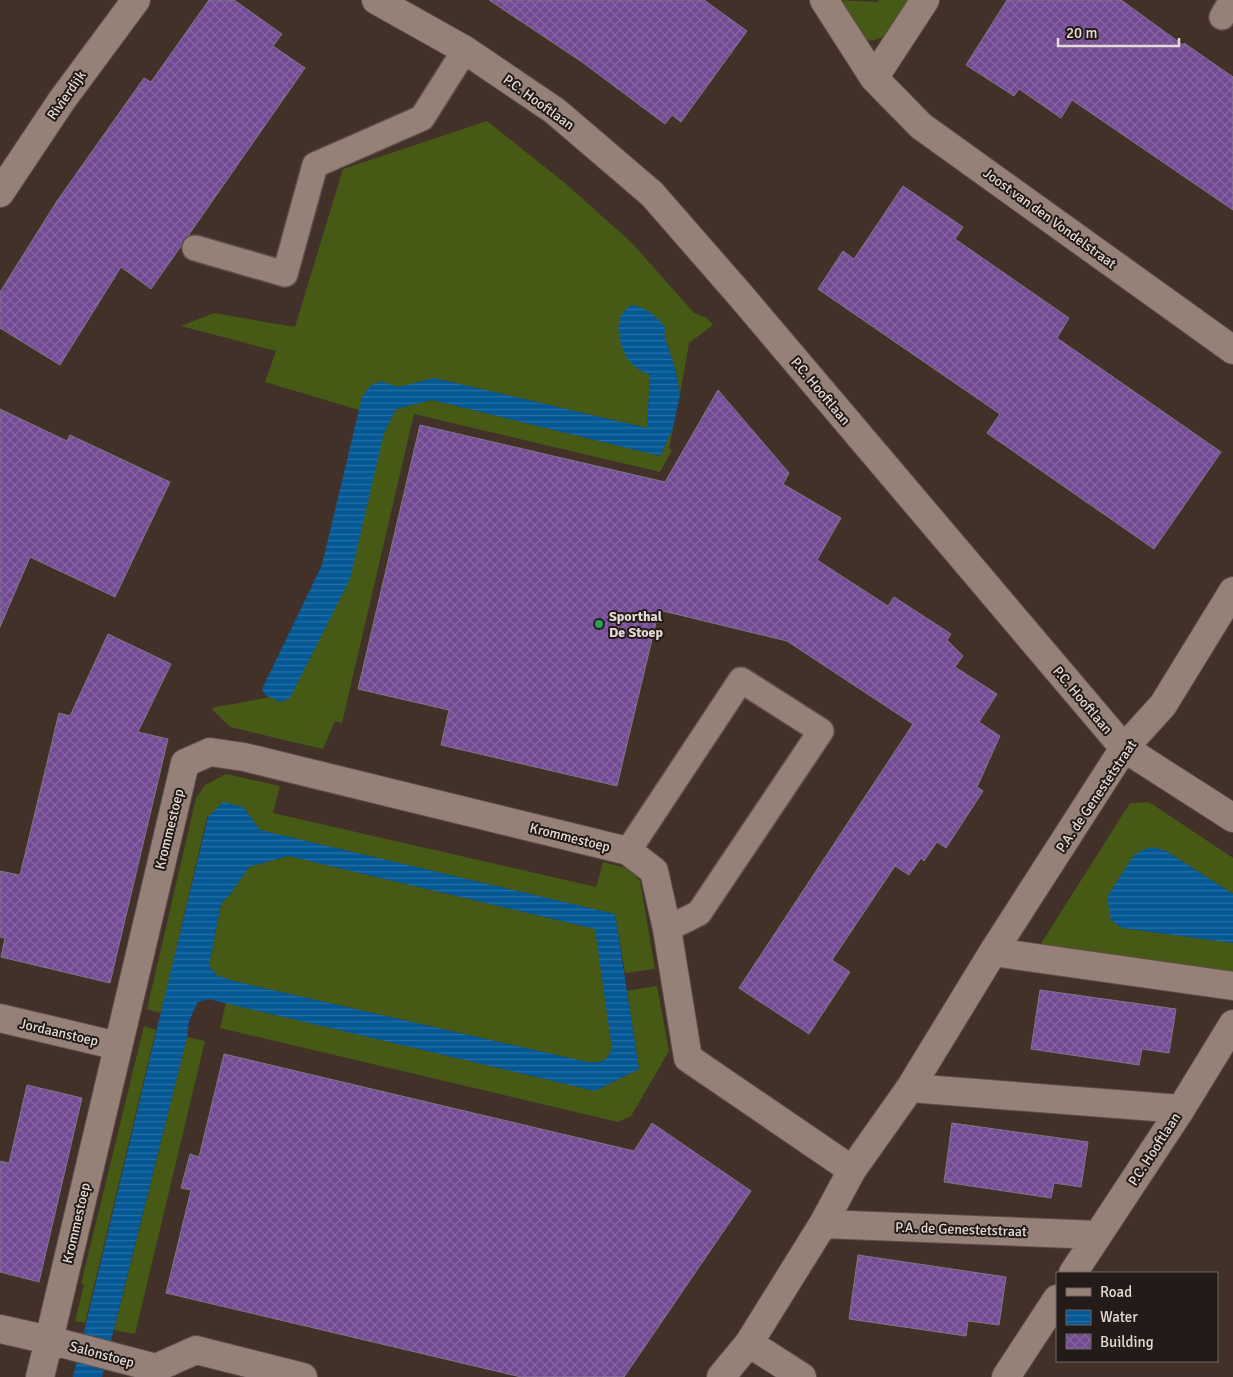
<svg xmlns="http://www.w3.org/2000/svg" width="1233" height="1377" font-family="Signika,sans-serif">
  <defs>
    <pattern id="water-rules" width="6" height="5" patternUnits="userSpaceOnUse" patternTransform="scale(1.25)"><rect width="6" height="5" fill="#045995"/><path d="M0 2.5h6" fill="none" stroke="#2970a3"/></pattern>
    <pattern id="building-cross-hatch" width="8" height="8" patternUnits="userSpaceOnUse" patternTransform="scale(1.25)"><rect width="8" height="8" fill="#734b94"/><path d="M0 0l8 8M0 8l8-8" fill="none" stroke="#8764a2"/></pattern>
  </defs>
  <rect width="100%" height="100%" fill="#423129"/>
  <path fill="#465915" d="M 836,0 L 877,2 L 879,0 L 908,0 L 886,36 L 875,40 L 864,41 Z
    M 487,121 L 565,183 L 632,243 L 694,313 L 707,318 L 713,325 L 689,343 L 680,395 L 675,368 L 664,335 L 638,369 L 650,375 L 647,428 L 434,378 L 398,387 L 381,381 L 362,397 L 359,410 L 265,382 L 276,351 L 181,326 L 214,313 L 295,327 L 343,169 Z
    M 432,400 L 660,456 L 673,428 L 669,448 L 672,450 L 660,472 L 414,414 L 342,723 L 335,721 L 323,749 L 230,727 L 211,708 L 271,697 L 281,702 L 384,433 L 396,409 Z
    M 226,774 L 280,786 L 273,813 L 596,887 L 603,862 L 629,869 L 640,881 L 655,969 L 625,973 L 615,914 L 260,830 L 243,807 L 207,817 L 161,1013 L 147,1009 L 196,798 L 205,785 Z
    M 1149,802 L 1233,858 L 1233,894 L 1166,851 L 1111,920 L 1122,928 L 1233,943 L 1233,972 L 1040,945 L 1130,803 Z
    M 288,856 L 595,929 L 612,1049 C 605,1063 602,1063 587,1062 L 233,981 L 216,975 L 209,965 L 221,904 L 231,893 L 249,867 Z
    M 657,986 L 669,1051 L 631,1116 L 618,1122 L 220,1028 L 226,1003 L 595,1091 L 639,1069 L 627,991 Z
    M 144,1026 L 156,1030 L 85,1323 L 75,1321 L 84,1285 L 81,1284 Z
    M 187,1037 L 205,1041 L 135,1334 L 114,1330 Z"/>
  <path fill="url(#water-rules)" fill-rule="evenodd" d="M 633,305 C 648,309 656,316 666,328 L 664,335 L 675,368 L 680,395 L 673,428 L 660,456 L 432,400 L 396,409 L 384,433 L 350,579 L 290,698 L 281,702 L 265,695 L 262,689 L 322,565 L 362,397 L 370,386 L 381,381 L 398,387 L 434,378 L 647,428 L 650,375 C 641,371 633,367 628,359 C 618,343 611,314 633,305 Z
    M 223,802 L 243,807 L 260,830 L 615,914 L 639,1069 L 595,1091 L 208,999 L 197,1003 L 189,1021 L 187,1037 L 102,1377 L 73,1377 L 208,817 ZM 288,856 L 595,929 L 612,1049 C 605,1063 602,1063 587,1062 L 233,981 L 216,975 L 209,965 L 221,904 L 231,893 L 249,867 Z
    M 1152,847 L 1166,851 L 1233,894 L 1233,943 L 1122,928 L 1111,920 L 1107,897 L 1134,855 L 1143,850 Z"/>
  <path fill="url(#building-cross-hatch)" stroke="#7f7688" d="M 209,0 L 234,0 L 282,34 L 273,46 L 305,68 L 151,289 L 121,267 L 60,365 L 0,328 L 0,292 L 57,201 L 144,78 L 151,82 Z
    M 489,0 L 704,0 L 747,31 L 681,122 L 672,115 L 665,124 L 582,62 Z
    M 1007,0 L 1121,0 L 1183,45 L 1184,43 L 1233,77 L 1233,210 L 1072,100 L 1061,118 L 1019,89 L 1014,96 L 966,65 Z
    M 903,186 L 963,227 L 955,239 L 1069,318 L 1057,338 L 1221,452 L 1154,549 L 987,433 L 1000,414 L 818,289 L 843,251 L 854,259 Z
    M 718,390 L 789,473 L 783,484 L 841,518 L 817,560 L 888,606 L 894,597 L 951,634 L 947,640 L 963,656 L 955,667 L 997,694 L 979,722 L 1000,736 L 977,787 L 983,791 L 946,848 L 937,842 L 924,861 L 921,858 L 909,875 L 895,866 L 832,960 L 850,972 L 809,1034 L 739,988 L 913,724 L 787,641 L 659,610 L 617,786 L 441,745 L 449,710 L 358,689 L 420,425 L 665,482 Z
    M 0,409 L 67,441 L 70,435 L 170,482 L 115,597 L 30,557 L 0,627 Z
    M 108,634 L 171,664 L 138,732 L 168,739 L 110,983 L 1,957 L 5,938 L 0,937 L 0,871 L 20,875 L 59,713 L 70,716 Z
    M 1040,990 L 1176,1009 L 1169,1053 L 1142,1049 L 1139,1065 L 1031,1049 Z
    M 224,1054 L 634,1151 L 652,1123 L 751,1191 L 624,1377 L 521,1377 L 166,1293 L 191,1190 L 181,1188 L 190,1154 L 199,1157 Z
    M 27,1085 L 82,1098 L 39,1282 L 0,1272 L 0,1161 L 9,1163 Z
    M 952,1123 L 1088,1142 L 1081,1187 L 1054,1183 L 1051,1198 L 944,1182 Z
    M 858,1255 L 1006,1277 L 999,1325 L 968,1321 L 966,1336 L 849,1319 Z"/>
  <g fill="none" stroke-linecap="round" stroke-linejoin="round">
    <g stroke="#5d4e49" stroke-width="28">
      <path id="service" d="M 1222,17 L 1232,0
        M 195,248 L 285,274 L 315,165 L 422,118 L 465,50
        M 628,851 L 741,680 L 821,731 L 699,913 L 667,929"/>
    </g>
    <g stroke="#5d4e49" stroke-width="30">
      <path id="minor" d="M 376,0 L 465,50 L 555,111 L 652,194 L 741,296 L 1124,748 L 1233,818
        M 824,0 L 874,78 L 921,126 L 1233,350
        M 874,78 L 925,0
        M 0,193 L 62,100 L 136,0
        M 993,952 L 1233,986
        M 0,1018 L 118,1046
        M 910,1088 L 1181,1109
        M 823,1224 L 1098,1235
        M 1073,1273 L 1181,1109 L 1233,1024
        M 0,1329 L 49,1340 L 40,1377
        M 749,1343 L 802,1377
        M 156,1368 L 49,1340 L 185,763 L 210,752 L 244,757 L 628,851 L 654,871 L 667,929 L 688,1058 L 852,1170
        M 153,1377 L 156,1368 L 196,1350 L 303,1377
        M 721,1377 L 749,1343 L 823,1224 L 852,1170 L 910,1088 L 993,952 L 1124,748 L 1163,705 L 1233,591
        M 1006,1377 L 1057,1299"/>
    </g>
    <use href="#service" stroke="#958178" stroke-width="25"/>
    <use href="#minor" stroke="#958178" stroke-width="28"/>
  </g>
  <circle fill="#2e9e5b" stroke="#231b17" stroke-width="2" cx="599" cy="624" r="5"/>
  <g text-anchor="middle" stroke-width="4" stroke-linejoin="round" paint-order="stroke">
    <g font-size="14" fill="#e6dad5" stroke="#231b17">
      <text transform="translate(66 95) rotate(-55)" y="5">Rivierdijk</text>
      <text transform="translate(539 102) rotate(36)" y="5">P.C. Hooftlaan</text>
      <text transform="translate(1050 218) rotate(36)" y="5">Joost van den Vondelstraat</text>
      <text transform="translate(821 391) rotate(50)" y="5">P.C. Hooftlaan</text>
      <text transform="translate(1083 700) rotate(50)" y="5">P.C. Hooftlaan</text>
      <text transform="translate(1096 796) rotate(-56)" y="5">P.A. de Genestetstraat</text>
      <text transform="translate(169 829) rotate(-76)" y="5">Krommestoep</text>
      <text transform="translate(570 837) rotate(14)" y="5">Krommestoep</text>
      <text transform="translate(59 1032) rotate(13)" y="5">Jordaanstoep</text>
      <text transform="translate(1154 1149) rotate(-57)" y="5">P.C. Hooftlaan</text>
      <text transform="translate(76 1223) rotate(-77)" y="5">Krommestoep</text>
      <text transform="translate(961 1229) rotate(2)" y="5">P.A. de Genestetstraat</text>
      <text transform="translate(102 1354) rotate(15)" y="5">Salonstoep</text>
    </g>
    <g font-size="14" font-weight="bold" fill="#e6dad5" stroke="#231b17" text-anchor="start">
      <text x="609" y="621">Sporthal<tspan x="609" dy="16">De Stoep</tspan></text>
    </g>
  </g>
  <rect x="1056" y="1272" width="162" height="90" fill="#231b17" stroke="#716763"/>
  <rect x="1066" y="1288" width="25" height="8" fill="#958178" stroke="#716763"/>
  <text x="1100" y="1297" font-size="15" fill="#e6dad5">Road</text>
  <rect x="1066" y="1310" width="25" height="15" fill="url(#water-rules)" stroke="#716763"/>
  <text x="1100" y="1322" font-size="15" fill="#e6dad5">Water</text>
  <rect x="1066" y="1334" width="25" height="15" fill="url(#building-cross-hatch)" stroke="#716763"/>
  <text x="1100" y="1347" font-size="15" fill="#e6dad5">Building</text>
  <path d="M1058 38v8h121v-8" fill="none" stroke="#e6dad5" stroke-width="2.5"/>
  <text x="1066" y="38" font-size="15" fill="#e6dad5" stroke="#231b17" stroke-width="4" paint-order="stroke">20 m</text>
</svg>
